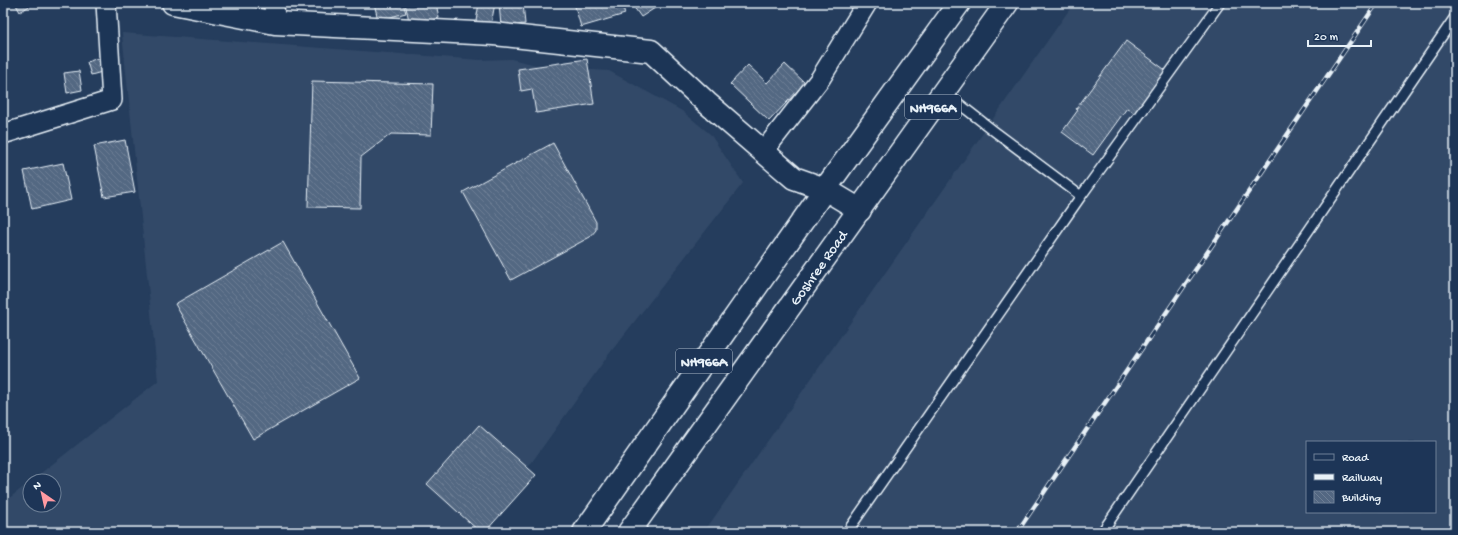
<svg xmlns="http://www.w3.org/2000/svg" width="1458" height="535" font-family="'Gochi Hand',sans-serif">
  <defs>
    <pattern id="building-back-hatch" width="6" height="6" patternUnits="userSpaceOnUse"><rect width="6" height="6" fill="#536782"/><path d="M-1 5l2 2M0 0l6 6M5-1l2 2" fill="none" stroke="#6c7d94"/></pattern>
  </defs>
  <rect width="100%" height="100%" fill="#253d5d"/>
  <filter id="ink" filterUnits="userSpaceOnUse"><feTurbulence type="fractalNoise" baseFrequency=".025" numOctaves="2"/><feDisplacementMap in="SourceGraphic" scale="8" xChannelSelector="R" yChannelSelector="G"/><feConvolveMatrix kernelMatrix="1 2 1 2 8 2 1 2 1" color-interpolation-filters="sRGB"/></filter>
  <g filter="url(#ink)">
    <path fill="#334a68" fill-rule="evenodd" d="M 1074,3 L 1455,3 L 1455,532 L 704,532 ZM 1307,442 L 1435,442 L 1435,512 L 1307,512 Z
      M 122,33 L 480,60 L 511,59 L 545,67 L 609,71 L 682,111 L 710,134 L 743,183 L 609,354 L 482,532 L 3,532 L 3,503 L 30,482 L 30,505 L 54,505 L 54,481 L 31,481 L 158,381 Z"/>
    <path fill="url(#building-back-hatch)" stroke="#e8f1f8" d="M 15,3 L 34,3 L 20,12 Z
      M 374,3 L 403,3 L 406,13 L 378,20 Z
      M 405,3 L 436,3 L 439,18 L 410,25 Z
      M 479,3 L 495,3 L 490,30 L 475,27 Z
      M 499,3 L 523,3 L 525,24 L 501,26 Z
      M 574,3 L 622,3 L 625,14 L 581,27 Z
      M 631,3 L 651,3 L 655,8 L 641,17 Z
      M 1126,41 L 1168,72 L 1137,115 L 1127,108 L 1093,155 L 1062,132 L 1078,110 L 1076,109 Z
      M 104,56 L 109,70 L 91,75 L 87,62 Z
      M 587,59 L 594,104 L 536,113 L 532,89 L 521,91 L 518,69 Z
      M 785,64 L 805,83 L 769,121 L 730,84 L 748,65 L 767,83 Z
      M 79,71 L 82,90 L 67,93 L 64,73 Z
      M 312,81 L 433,84 L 431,135 L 391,134 L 361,157 L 360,208 L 308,207 Z
      M 125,140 L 135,192 L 104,197 L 94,146 Z
      M 553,143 L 596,222 L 596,230 L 590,237 L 511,280 L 463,192 Z
      M 63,163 L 71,200 L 32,209 L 24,171 Z
      M 283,242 L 360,378 L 253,439 L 175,304 Z
      M 479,425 L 536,475 L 485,532 L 480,532 L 427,484 Z"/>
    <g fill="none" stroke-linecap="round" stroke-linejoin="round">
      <g stroke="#e8f1f8" stroke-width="12">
        <path id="lane" d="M 1081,196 L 1220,3
          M 847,532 L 1081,196 L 994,131 L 944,92
          M 1102,532 L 1455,17"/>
      </g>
      <g stroke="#e8f1f8" stroke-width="22">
        <path id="street" d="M 274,3 L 275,23
          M 3,134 L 112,100 L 106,3
          M 763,152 L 820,79 L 867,3"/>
      </g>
      <g stroke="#e8f1f8" stroke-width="25">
        <path id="secondary" d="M 173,3 L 275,23 L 494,34 L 651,51 L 707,103 L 794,178 L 825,189 L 860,210"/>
      </g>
      <g stroke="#e8f1f8" stroke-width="25">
        <g id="highway">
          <path d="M 584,532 L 825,189 L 959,3"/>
          <path id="s1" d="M 629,532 L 1007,3"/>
        </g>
      </g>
      <use href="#lane" stroke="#1d3557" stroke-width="9"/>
      <use href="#street" stroke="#1d3557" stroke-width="19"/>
      <use href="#secondary" stroke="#1d3557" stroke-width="22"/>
      <use href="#highway" stroke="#1d3557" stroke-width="22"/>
      <g stroke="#e8f1f8" stroke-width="4.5">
        <path id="rail" d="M 1017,532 L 1377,3"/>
      </g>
      <use href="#rail" stroke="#1d3557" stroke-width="3" stroke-dasharray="9" stroke-linecap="butt"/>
    </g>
  </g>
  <g text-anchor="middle" stroke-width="3" stroke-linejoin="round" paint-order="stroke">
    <g fill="#1d3557" stroke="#abb9c8" stroke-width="1">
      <rect x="905" y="95" width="56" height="24" rx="3"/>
      <rect x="676" y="349" width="56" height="24" rx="3"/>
    </g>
    <g font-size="14" font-weight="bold" fill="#e8f1f8">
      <text x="933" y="112">NH966A</text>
      <text x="704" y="366">NH966A</text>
    </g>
    <g font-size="15" fill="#e8f1f8" stroke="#1d3557">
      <text dy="5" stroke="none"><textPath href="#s1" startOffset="325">Goshree Road</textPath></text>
    </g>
  </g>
  <rect width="1458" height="535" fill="none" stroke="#1d3557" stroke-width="16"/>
  <rect x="8" y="8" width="1442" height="519" fill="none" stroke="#e8f1f8" stroke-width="1.5" filter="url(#ink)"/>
  <rect x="1306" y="441" width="130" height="72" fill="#1d3557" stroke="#6e8097"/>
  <rect x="1314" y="454" width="20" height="6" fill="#1d3557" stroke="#6e8097"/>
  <text x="1342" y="461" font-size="12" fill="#e8f1f8">Road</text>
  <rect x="1314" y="474" width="20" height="6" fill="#e8f1f8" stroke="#6e8097"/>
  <text x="1342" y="481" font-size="12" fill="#e8f1f8">Railway</text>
  <rect x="1314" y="491" width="20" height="12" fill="url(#building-back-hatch)" stroke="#6e8097"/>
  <text x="1342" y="501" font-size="12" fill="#e8f1f8">Building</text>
  <g transform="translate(42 493) rotate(326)"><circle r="19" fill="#1d3557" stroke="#6e8097"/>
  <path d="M0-3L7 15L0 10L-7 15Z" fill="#ff9aa2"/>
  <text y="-6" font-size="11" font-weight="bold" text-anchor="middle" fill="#e8f1f8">N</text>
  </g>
  <path d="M1308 40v6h63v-6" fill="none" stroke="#e8f1f8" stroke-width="2"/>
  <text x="1314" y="40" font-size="12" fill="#e8f1f8" stroke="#1d3557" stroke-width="3" paint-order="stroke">20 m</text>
</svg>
